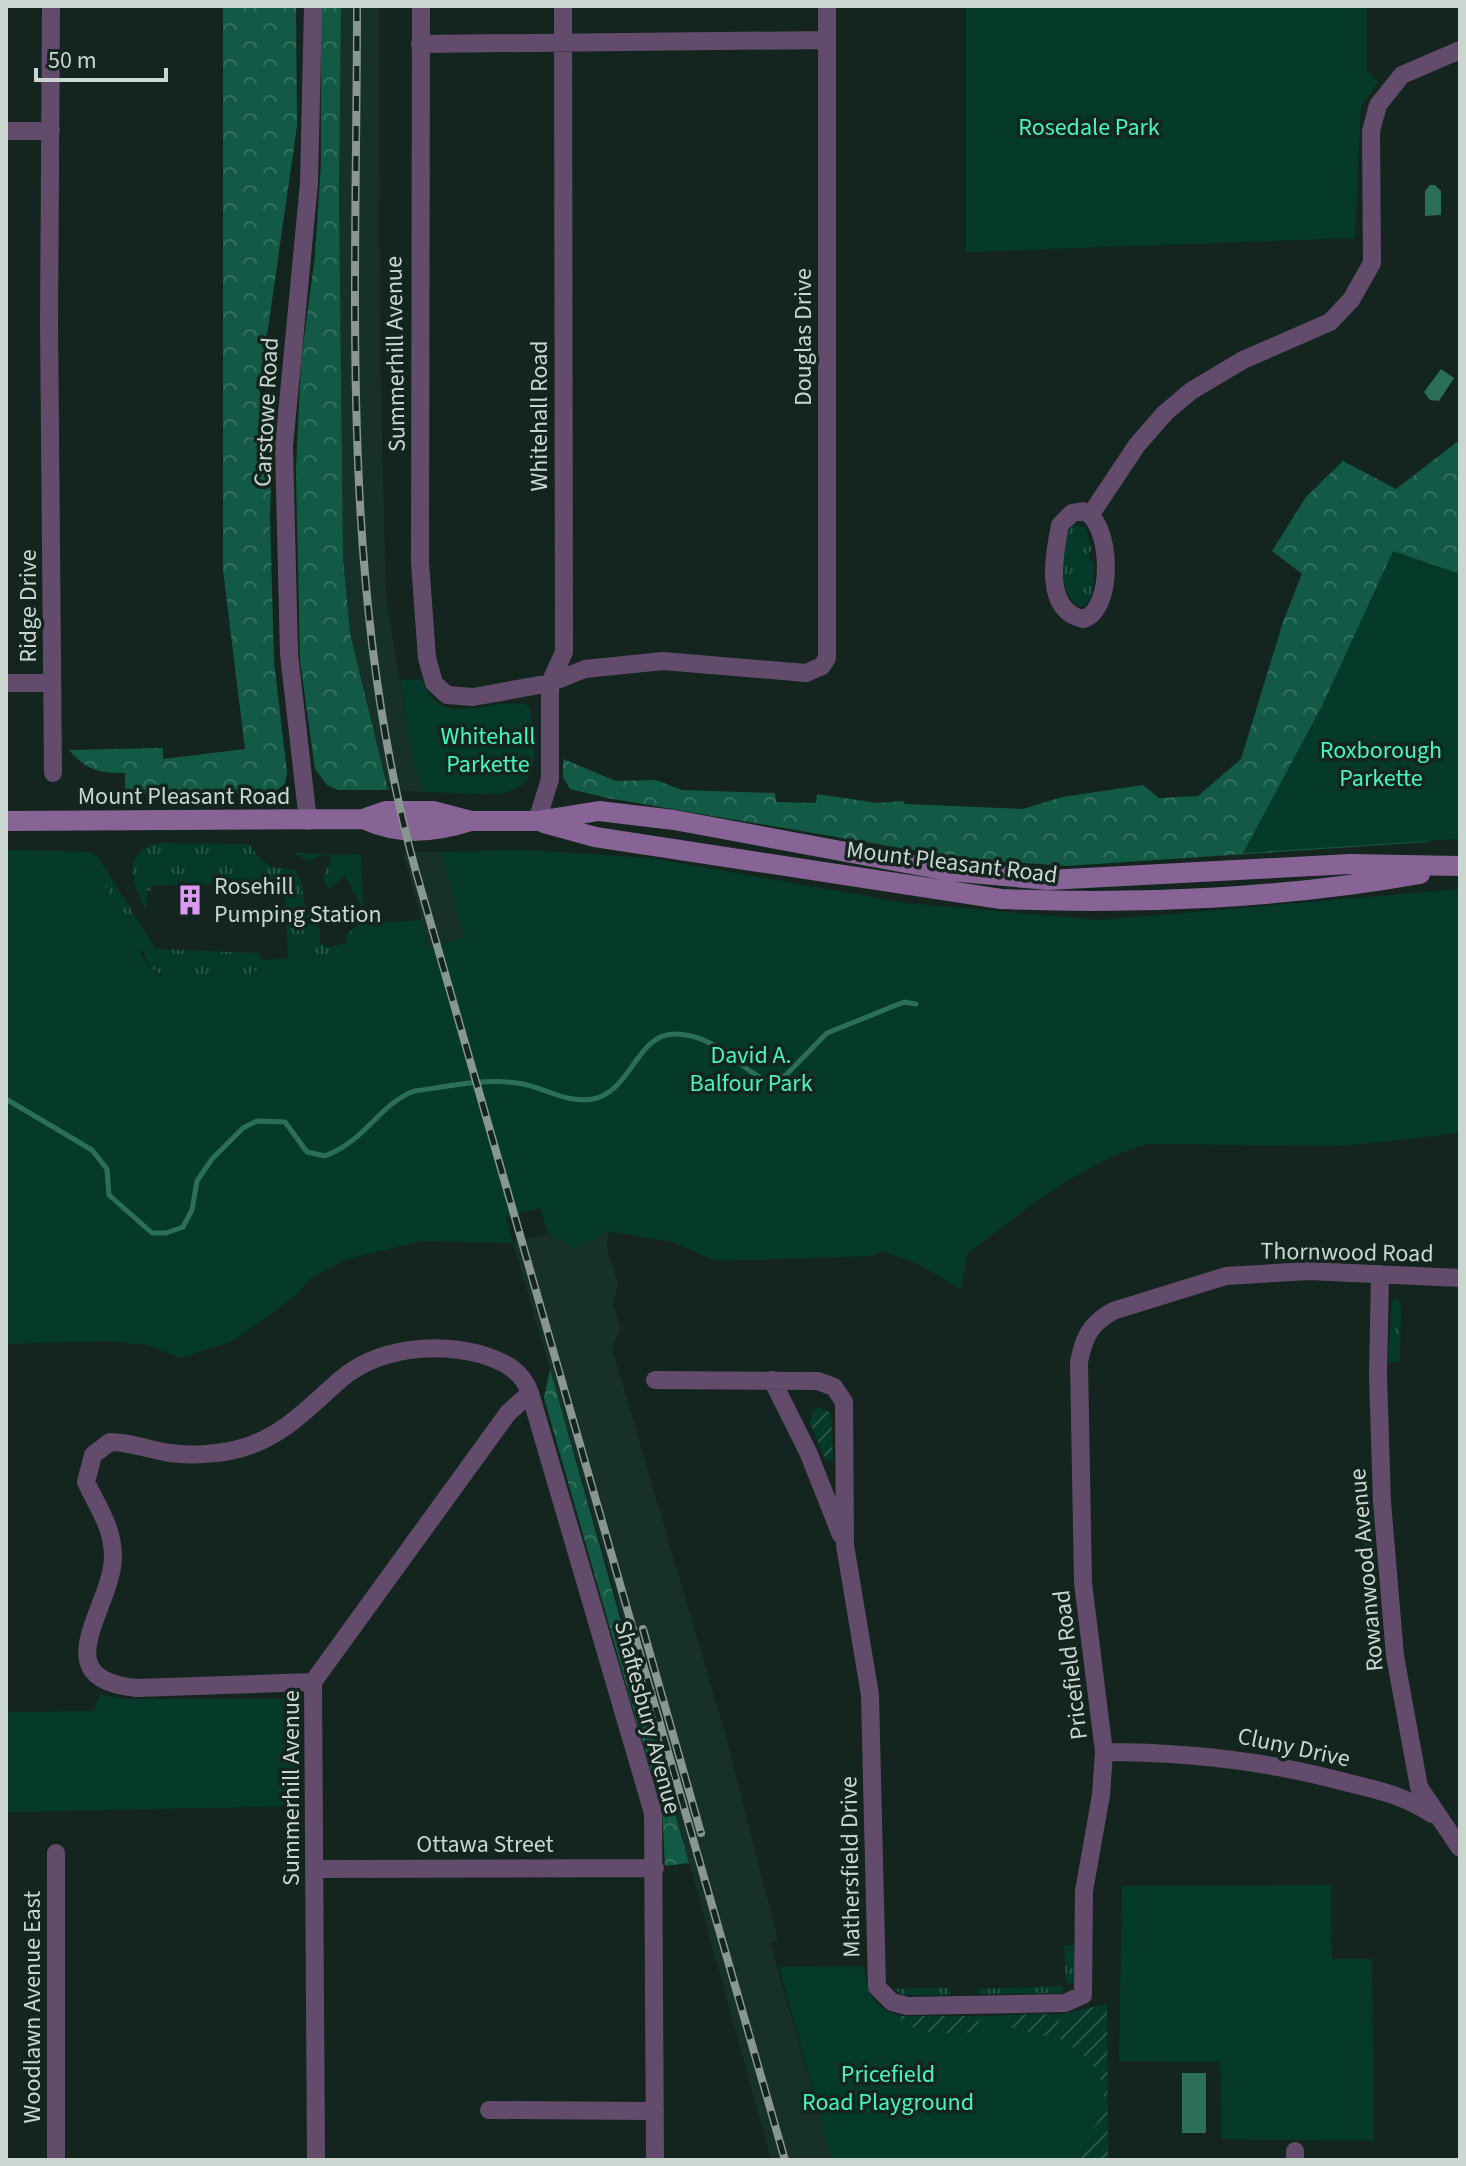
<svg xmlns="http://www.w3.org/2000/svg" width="1466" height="2166" font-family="'Source Sans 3',sans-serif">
  <defs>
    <pattern id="grass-tufts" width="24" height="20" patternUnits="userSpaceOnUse" patternTransform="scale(2)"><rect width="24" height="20" fill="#05392a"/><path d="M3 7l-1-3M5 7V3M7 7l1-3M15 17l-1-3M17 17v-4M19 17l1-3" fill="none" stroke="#285548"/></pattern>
    <pattern id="forest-crowns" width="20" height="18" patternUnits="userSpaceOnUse" patternTransform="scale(2)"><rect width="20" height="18" fill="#125a45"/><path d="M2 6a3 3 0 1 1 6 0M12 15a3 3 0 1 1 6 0" fill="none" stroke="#33715f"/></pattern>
    <pattern id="garden-furrows" width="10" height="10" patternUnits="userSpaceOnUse" patternTransform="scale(2)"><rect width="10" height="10" fill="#05392a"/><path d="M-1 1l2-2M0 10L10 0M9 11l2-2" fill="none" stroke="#285548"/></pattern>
  </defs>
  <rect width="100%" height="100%" fill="#13251e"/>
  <path fill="#183128" d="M 341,6 L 379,6 L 380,354 L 386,596 L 413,763 L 424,792 L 388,790 L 350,633 L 343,557 L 339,195 Z
    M 441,852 L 464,938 L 429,948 L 403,853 Z
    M 608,1231 L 607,1249 L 618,1284 L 613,1305 L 621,1329 L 612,1348 L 726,1737 L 778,1941 L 770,1942 L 832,2160 L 771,2160 L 606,1560 L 513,1243 L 548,1233 L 576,1249 Z"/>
  <path fill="url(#grass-tufts)" d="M 1074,524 L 1086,528 L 1092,551 L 1089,552 L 1089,561 L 1094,561 L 1092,595 L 1085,606 L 1078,606 C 1058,593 1058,539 1074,524 Z
    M 159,843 L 249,844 L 261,860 L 272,867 L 295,870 L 302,884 L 304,902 L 320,930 L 320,943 L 329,948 L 347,942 L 345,937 L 358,924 L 352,914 L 361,905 L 345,876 L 329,889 L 323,878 L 332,858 L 325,854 L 308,861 L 295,854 L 295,853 L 361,855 L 364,923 L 360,944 L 347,954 L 288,958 L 285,884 L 152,885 L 152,891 L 147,891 L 146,910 C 132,885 120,852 159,843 Z
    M 51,851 L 89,852 L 97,856 L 156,949 L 259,953 L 264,966 C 254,972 245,978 235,982 C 210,990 150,985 144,954 Z
    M 1397,1299 L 1401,1307 L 1400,1361 L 1388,1363 L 1392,1301 Z
    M 1361,1507 L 1372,1507 L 1376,1567 L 1365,1567 Z
    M 1064,1945 L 1075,1945 L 1076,1983 L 1066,1983 Z
    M 1063,1986 L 1063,1993 L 978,1994 L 978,1989 Z
    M 949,1988 L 950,1995 L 903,1995 L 894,1989 Z"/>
  <path fill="url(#forest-crowns)" d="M 223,6 L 296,6 L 297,126 L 259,391 L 273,420 L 270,516 L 274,662 L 287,772 L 285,784 L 271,794 L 125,794 L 125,773 C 99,773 87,771 69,750 L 163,748 L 163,759 L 245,749 L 223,570 Z
    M 321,6 L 341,6 L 339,195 L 343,557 L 350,633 L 388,790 L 338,790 L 327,785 L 315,769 L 300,661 L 296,471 L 301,361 L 315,256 L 321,164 Z
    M 1457,442 L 1460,443 L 1460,830 L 1427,842 L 1067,866 L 993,861 L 924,852 L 608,798 L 570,789 L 563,777 L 563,759 L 616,781 L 656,780 L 682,790 L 775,793 L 776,802 L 816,803 L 817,794 L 877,803 L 903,801 L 905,804 L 1023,809 L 1062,797 L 1143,785 L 1159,798 L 1198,796 L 1241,759 L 1284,619 L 1302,574 L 1272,551 L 1306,497 L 1343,461 L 1396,489 Z
    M 550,1369 L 689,1863 L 665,1866 L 662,1810 L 544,1398 Z"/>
  <path fill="#05392a" d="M 966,6 L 1367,6 L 1367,71 L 1378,82 L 1361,106 L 1355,238 L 966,252 Z
    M 1393,551 L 1460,574 L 1460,839 L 1243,853 L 1322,706 Z
    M 422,679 C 440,735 492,693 529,706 C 552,813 503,793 424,792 L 413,763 L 400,680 Z
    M 6,850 L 80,852 L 99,874 L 146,963 L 158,975 L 219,985 L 236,981 L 263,967 L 261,960 L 347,954 L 360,944 L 364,923 L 421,920 L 429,948 L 464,938 L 441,852 L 525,850 L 651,858 L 906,903 L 1100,920 L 1460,889 L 1460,1133 L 1344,1146 L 1147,1144 C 1078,1165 1024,1211 968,1253 L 961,1289 L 918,1264 L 882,1251 L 872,1256 L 716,1261 L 672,1242 L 608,1231 L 576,1249 L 548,1233 L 540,1208 L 506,1217 L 513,1243 L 421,1241 L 348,1259 L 311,1278 L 295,1296 L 233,1341 L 181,1358 L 146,1345 L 104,1341 L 6,1344 Z
    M 100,1694 L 121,1699 L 295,1699 L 301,1707 L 301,1806 L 6,1812 L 6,1712 L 94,1711 Z
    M 1331,1885 L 1332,1959 L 1372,1959 L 1374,2141 L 1222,2139 L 1220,2062 L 1119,2061 L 1122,1886 Z
    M 864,1966 C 867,1996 875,2011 906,2017 L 1058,2015 L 1107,2004 L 1108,2160 L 832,2160 L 779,1967 Z"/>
  <path fill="url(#garden-furrows)" d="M 820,1407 L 831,1413 L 833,1460 L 826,1461 L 810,1423 L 812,1411 Z
    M 1107,2004 L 1108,2160 L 1073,2160 C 1075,2145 1084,2141 1092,2130 C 1120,2091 1095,2058 1060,2039 L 1073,2012 Z
    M 1061,2014 L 1054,2038 L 1007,2027 L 1007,2015 Z
    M 900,2016 L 979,2016 L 979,2032 L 935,2034 L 902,2024 Z"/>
  <path fill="#2c6f58" d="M 1430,185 L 1435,185 L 1441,191 L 1441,215 L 1425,216 L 1425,191 Z
    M 1441,369 L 1454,378 L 1439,401 L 1430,400 L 1424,392 Z
    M 1182,2073 L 1206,2073 L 1206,2133 L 1182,2133 Z"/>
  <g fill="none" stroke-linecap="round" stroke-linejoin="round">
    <path stroke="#2c6f58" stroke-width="5" d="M 6,1099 L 92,1150 L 107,1169 L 109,1195 L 152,1233 L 166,1233 L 183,1227 L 192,1210 L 197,1181 L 212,1159 L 243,1128 L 257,1121 L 285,1122 L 307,1152 L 325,1156 C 367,1140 378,1105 414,1091 C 447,1087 483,1078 517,1083 C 543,1086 565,1104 593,1099 C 631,1092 637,1033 675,1034 C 720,1035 737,1070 771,1082 L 782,1079 L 827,1033 L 904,1002 L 916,1004"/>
    <path stroke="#634c6b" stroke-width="18" d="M 51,6 L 49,323 L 53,773
      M 421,6 L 420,562 L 427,658 L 434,683 L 447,695 L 473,697 L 550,683 L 585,669 L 663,661 L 806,673 L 822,666 L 827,658 L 827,6
      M 420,44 L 826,40
      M 6,131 L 51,131
      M 1083,511 C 1112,520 1115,611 1083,619 C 1043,610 1054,555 1060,525 L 1072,513 Z
      M 1091,514 L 1137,445 L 1165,413 L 1191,391 L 1243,360 L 1330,322 L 1351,300 L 1372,263 L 1371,131 L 1378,105 L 1402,75 L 1460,50
      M 6,683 L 52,683
      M 308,821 L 289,654 L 284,446 L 309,183 L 313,6
      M 537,821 L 550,779 L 550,683 L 564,652 L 563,6
      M 1380,1274 L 1378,1375 L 1382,1502 L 1395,1656 L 1419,1787 L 1460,1848
      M 655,1380 L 818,1381 L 834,1387 L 844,1402 L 845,1545 L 870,1695 L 877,1987 L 892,2002 L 907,2006 L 1065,2003 L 1083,1995 L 1084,1891 L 1101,1795 L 1104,1752 L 1083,1583 L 1079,1362 C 1084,1337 1090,1324 1113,1311 L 1226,1276 L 1309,1271 L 1460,1278
      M 772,1380 L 808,1452 L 841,1535
      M 313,1682 L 137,1688 C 42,1679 112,1609 113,1557 C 113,1527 98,1508 86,1482 L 93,1455 L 110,1442 C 131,1442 149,1450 170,1453 C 192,1456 221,1454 242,1448 C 284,1436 310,1406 341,1379 C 378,1348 434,1342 480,1354 C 503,1361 522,1370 530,1393 L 653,1813 L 655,2160
      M 1104,1752 C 1186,1752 1262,1760 1341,1781 C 1376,1790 1402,1794 1432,1814
      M 316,1869 L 655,1868
      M 489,2110 L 655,2111
      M 1295,2151 L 1295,2160
      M 56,2160 L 56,1853
      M 316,2160 L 313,1682 L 508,1413 L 530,1393"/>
    <path stroke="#886396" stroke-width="20" d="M 363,819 C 400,836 433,833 471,821
      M 6,821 L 363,819 L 386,811 L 433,811 L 471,821 L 537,821 L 599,811 L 674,820 L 949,871 L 1048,880 L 1350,864 L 1460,866
      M 544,823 L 595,837 L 1001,899 C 1137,905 1286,898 1420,874"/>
    <g stroke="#899791" stroke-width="8">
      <path id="rail" d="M 357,6 C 357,295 338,591 416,872 L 785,2160
        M 643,1629 L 701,1833"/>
    </g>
    <use href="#rail" stroke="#13251e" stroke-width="5" stroke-dasharray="15" stroke-linecap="butt"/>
  </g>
  <defs>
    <g id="building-bare" transform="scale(2.4)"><path d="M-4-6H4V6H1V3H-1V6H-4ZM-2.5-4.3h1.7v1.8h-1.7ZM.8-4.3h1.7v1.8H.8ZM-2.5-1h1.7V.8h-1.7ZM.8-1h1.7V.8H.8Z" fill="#dc99f4" stroke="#13251e" stroke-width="2.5" paint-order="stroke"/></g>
  </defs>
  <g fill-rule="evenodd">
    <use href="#building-bare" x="190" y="900"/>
  </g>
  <g text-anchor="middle" stroke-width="7" stroke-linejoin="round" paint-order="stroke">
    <g font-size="24" fill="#47f5c0" stroke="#13251e">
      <text x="1089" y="135">Rosedale Park</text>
      <text x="488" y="744">Whitehall<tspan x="488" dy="28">Parkette</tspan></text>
      <text x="1381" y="758">Roxborough<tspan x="1381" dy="28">Parkette</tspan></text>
      <text x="751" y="1063">David A.<tspan x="751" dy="28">Balfour Park</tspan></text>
      <text x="888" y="2082">Pricefield<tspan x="888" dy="28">Road Playground</tspan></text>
    </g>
    <g font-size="24" fill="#cbd6d1" stroke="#13251e">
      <text transform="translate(803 337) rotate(-90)" y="8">Douglas Drive</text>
      <text transform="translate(395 354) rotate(-91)" y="8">Summerhill Avenue</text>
      <text transform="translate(266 412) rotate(-87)" y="8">Carstowe Road</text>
      <text transform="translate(539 416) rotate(-90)" y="8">Whitehall Road</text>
      <text transform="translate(28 606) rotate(-90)" y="8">Ridge Drive</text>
      <text x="184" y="804">Mount Pleasant Road</text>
      <text transform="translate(952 862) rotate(7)" y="8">Mount Pleasant Road</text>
      <text transform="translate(1347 1252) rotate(1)" y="8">Thornwood Road</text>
      <text transform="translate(1366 1570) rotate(-95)" y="8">Rowanwood Avenue</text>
      <text transform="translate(1070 1665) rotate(-97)" y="8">Pricefield Road</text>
      <text transform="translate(648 1717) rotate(75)" y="8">Shaftesbury Avenue</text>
      <text transform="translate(1294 1747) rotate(12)" y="8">Cluny Drive</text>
      <text transform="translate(291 1788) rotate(-90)" y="8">Summerhill Avenue</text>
      <text x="485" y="1852">Ottawa Street</text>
      <text transform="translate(850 1867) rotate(-91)" y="8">Mathersfield Drive</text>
      <text transform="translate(32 2007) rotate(-90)" y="8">Woodlawn Avenue East</text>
    </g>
    <g font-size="24" fill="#cbd6d1" stroke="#13251e" text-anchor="start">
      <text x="214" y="894">Rosehill<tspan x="214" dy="28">Pumping Station</tspan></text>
    </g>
  </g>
  <rect width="1466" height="2166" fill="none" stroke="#cbd6d1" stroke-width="16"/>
  <path d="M36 68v12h130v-12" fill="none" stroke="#cbd6d1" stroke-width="4"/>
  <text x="48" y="68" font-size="24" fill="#cbd6d1" stroke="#13251e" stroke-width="6" paint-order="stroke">50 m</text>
</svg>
